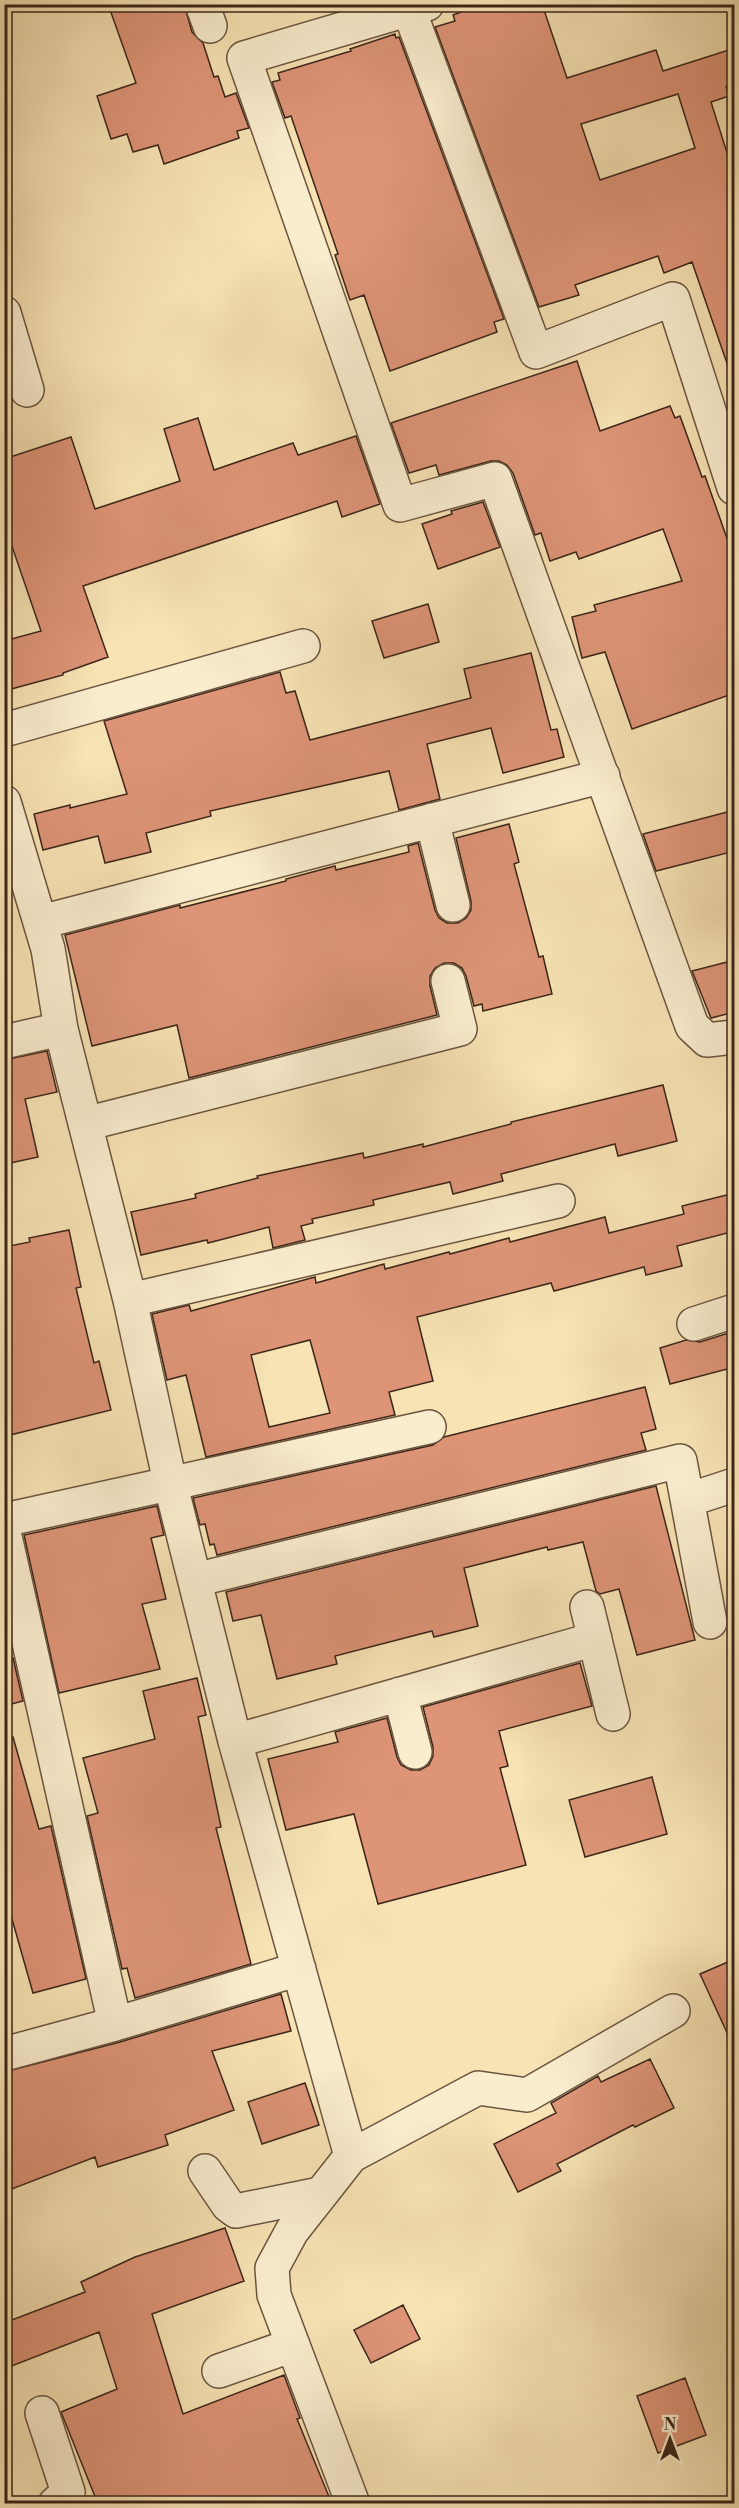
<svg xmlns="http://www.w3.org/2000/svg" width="739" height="2508" font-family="'Libre Bodoni',serif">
  <rect width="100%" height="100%" fill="#f7e3b4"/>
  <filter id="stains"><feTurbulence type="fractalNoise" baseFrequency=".00333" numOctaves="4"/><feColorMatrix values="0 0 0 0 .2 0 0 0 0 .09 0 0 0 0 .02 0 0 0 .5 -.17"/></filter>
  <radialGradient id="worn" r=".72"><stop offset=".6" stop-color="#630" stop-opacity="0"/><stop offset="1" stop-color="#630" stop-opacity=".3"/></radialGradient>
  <path fill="#dd9477" stroke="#3c2619" stroke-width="1.5" fill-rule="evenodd" d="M 108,4 L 184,4 L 192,32 L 203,43 L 214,77 L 218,76 L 225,97 L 236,93 L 249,128 L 237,131 L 239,138 L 164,164 L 158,145 L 133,152 L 127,134 L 111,139 L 97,96 L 136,83 Z
    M 483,4 L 542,4 L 567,78 L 656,50 L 663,71 L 735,48 L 735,84 L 726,87 L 729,96 L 711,102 L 735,178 L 735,371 L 730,372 L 692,262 L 664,273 L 658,256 L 575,285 L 579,295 L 539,307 L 435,27 L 455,21 L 453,15 ZM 678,94 L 695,148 L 600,180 L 581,124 Z
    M 395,34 L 396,38 L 399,37 L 504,319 L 494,322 L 497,332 L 390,371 L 364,295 L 350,300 L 335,255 L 338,254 L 291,116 L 285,118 L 272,82 L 280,80 L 278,73 L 351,51 L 350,49 Z
    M 577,361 L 600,431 L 670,406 L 675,418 L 680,416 L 702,477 L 705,476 L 735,561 L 735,693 L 632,729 L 605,652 L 582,658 L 572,617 L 596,611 L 594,605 L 682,581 L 663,529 L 579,559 L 576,552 L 550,561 L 541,533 L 535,535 L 513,473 L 507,465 L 499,461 L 491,461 L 439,475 L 436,465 L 409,473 L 391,423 Z
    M 198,418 L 214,470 L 293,443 L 298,455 L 356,436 L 380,504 L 342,517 L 337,501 L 83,586 L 108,657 L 63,673 L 63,675 L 4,691 L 4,641 L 41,631 L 4,523 L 4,459 L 71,437 L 95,509 L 180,481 L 164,429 Z
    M 483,502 L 500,547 L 438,569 L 422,524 L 452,514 L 451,511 Z
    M 428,604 L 439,642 L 384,658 L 372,621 Z
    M 531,653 L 551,730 L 557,729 L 564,757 L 503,773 L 491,728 L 427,744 L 440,799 L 399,810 L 389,771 L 210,811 L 211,816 L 146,833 L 151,852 L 105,863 L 98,836 L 43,850 L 34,814 L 70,805 L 70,808 L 127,794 L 104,721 L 280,672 L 286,693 L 295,691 L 310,740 L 471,698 L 464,669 Z
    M 735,810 L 735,851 L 656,871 L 643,834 Z
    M 509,824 L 519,862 L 514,864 L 539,957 L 543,956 L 552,994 L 483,1011 L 482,1004 L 474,1006 L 466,976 L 462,968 L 454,963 L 444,963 L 435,968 L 430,976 L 430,986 L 437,1015 L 189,1078 L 177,1025 L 92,1046 L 65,935 L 180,905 L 180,908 L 286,881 L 286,879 L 335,866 L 336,870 L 409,852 L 408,846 L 418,843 L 435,910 L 439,918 L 447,923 L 458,923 L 466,918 L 471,910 L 471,901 L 456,838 Z
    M 735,960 L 735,1012 L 711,1018 L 692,971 Z
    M 47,1051 L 57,1092 L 25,1099 L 38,1157 L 10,1163 L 4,1140 L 4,1060 Z
    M 663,1085 L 677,1141 L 618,1156 L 615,1144 L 501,1174 L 503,1181 L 453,1194 L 450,1182 L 373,1200 L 374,1205 L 312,1219 L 313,1223 L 301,1226 L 305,1240 L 273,1248 L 269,1227 L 208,1243 L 207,1240 L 141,1255 L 131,1212 L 196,1198 L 195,1194 L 258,1178 L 257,1176 L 363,1153 L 364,1158 L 423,1144 L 423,1147 L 511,1124 L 511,1122 Z
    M 735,1193 L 735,1231 L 677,1246 L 682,1266 L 646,1275 L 644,1267 L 554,1291 L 551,1283 L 417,1317 L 433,1381 L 389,1392 L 395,1415 L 206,1457 L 186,1375 L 167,1380 L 152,1314 L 189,1305 L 191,1311 L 315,1277 L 316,1283 L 384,1264 L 385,1269 L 449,1252 L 450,1254 L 509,1238 L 510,1242 L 605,1217 L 609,1233 L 684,1214 L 682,1206 ZM 310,1340 L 330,1413 L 269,1427 L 251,1355 Z
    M 69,1230 L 81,1287 L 76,1288 L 94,1363 L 99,1361 L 111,1410 L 10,1435 L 4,1415 L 4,1247 L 30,1242 L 29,1238 Z
    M 735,1331 L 735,1367 L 670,1384 L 660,1348 L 686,1340 L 700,1342 Z
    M 645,1387 L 656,1429 L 641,1433 L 646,1450 L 217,1555 L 214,1544 L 210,1545 L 205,1524 L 200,1525 L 193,1498 L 433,1445 L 444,1437 Z
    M 656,1486 L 695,1640 L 637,1655 L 619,1589 L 600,1594 L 596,1591 L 583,1542 L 548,1550 L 547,1547 L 464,1568 L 478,1626 L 434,1637 L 432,1631 L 335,1656 L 337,1664 L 277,1679 L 261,1615 L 233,1621 L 226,1592 Z
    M 157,1506 L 164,1535 L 151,1538 L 166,1599 L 142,1604 L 160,1669 L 59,1693 L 24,1535 Z
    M 13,1658 L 23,1701 L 4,1706 L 4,1660 Z
    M 580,1663 L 592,1706 L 499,1731 L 508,1766 L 500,1768 L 526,1865 L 378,1904 L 354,1814 L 286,1830 L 268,1759 L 338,1742 L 335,1732 L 387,1718 L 397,1757 L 401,1765 L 411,1770 L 420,1770 L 429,1765 L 433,1756 L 433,1747 L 423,1707 Z
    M 197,1678 L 206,1715 L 198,1717 L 221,1827 L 216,1828 L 251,1964 L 135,1998 L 127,1968 L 122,1969 L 87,1816 L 98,1813 L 83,1758 L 155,1739 L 143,1691 Z
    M 13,1737 L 39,1829 L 51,1826 L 86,1979 L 33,1993 L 4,1891 L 4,1738 Z
    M 652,1777 L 667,1834 L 585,1857 L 569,1800 Z
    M 735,1959 L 735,2050 L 700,1974 Z
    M 281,1994 L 291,2031 L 212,2051 L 234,2110 L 165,2135 L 168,2145 L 98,2167 L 95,2157 L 4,2192 L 4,2072 L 120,2042 Z
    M 650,2059 L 674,2108 L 635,2127 L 633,2125 L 557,2164 L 561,2171 L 518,2192 L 494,2144 L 556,2113 L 551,2103 L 598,2076 L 601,2082 Z
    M 305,2083 L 319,2125 L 262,2144 L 248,2102 Z
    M 225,2228 L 244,2281 L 152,2314 L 183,2414 L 284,2375 L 300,2418 L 297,2419 L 332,2504 L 98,2504 L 61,2412 L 117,2389 L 99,2332 L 4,2369 L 4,2323 L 85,2292 L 81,2282 L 135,2257 Z
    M 403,2305 L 420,2339 L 371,2363 L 354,2330 Z
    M 685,2378 L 706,2435 L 658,2453 L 637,2396 Z"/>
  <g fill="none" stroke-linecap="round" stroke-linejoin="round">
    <g stroke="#6b5540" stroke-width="36">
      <path id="minor" d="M 202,4 L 210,26
        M 427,4 L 244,58 L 400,505 L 495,479 L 692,1026 L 707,1040 L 734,1037
        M 409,10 L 536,352 L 673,299 L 734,488
        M 4,313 L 27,390
        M 4,730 L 303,646
        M 4,802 L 48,949 L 61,1029 L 130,1300 L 170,1482 L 235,1741 L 351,2156 L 292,2231 L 272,2268 L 274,2295 L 353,2504
        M 432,820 L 453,905
        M 41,922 L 603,776
        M 4,1042 L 61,1029
        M 85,1124 L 460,1029 L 448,981
        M 130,1300 L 558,1201
        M 694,1324 L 734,1311
        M 688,1500 L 734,1485
        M 4,1520 L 429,1427
        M 4,1532 L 115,2024
        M 195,1580 L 680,1461 L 710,1622
        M 587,1607 L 613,1714
        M 400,1694 L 415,1752
        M 235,1741 L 595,1639
        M 4,2054 L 115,2024 L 299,1969
        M 351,2156 L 478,2088 L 527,2095 L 673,2011
        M 205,2171 L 228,2205 L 236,2211 L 320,2194
        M 219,2371 L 293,2345
        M 42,2413 L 68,2492 L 55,2504"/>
    </g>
    <use href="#minor" stroke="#faedce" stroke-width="33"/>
  </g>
  <rect width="739" height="2508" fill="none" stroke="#f7e3b4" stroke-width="24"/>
  <rect x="6" y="6" width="727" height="2496" fill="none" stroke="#3c2619" stroke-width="3"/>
  <rect x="12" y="12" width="715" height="2484" fill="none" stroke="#3c2619" stroke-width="1.5"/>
  <g transform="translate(670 2439)" stroke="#faedce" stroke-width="4.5" paint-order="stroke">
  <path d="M0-4.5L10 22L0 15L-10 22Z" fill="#3c2619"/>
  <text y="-9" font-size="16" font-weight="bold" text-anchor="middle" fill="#3c2619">N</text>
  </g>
  <rect width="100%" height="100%" filter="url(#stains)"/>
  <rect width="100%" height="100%" fill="url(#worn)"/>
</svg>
